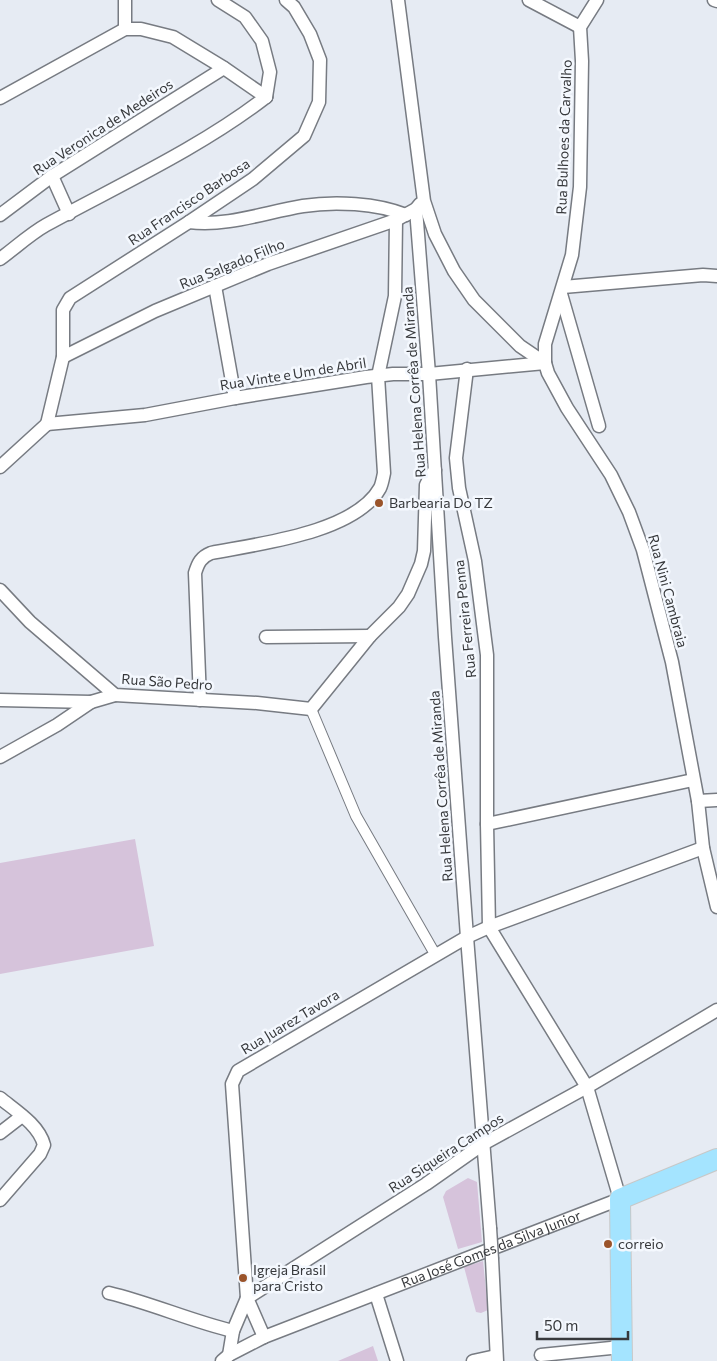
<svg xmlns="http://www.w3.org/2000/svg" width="717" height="1361" font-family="Commissioner,sans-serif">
  <rect width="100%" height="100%" fill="#e6ebf3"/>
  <path fill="#d6c3db" d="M 135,839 L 154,946 L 0,974 L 0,863 Z
    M 468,1178 L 477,1182 L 482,1242 L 458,1249 L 443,1197 L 446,1191 Z
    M 483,1261 L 488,1310 L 481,1313 L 476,1312 L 464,1267 Z
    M 373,1346 L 378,1361 L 338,1361 Z"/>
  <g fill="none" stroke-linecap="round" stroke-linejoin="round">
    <g stroke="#777b82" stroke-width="12">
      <path id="pedestrian" d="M 311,709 L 356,816 L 435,954"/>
    </g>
    <g stroke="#777b82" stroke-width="15">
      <g id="minor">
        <path d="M 218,0 L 245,17 L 262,41 L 270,72 L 266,97"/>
        <path d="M 398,0 L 424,201 L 435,234 L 454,271 L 474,300 L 520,346 L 545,363"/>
        <path d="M 529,0 L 580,27"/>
        <path d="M 597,0 L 580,27 L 582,61 L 580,187 L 572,255 L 545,344 L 545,363 L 548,373 L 567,408 L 611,475 L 629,512 L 643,550 L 672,662 L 698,801 L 703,848 L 717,907"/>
        <path d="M 714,0 L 717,1"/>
        <path d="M 125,29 L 125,0"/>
        <path d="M 0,98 L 125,29 L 141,29 L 173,37 L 224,68 L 266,97"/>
        <path d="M 52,176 L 69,214"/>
        <path d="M 416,209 L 429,374 L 445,637 L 467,937 L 490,1228"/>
        <path d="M 0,215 L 52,176 L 224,68"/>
        <path d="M 189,222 C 227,227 266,212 303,206 C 334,201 377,203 406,215"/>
        <path d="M 0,259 C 15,248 30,234 46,225 C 119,185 200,148 266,97"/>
        <path d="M 215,286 L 235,398"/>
        <path d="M 563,287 L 703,275 L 717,276"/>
        <path d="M 561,294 L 599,426"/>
        <path d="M 63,357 L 155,311 L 268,264 L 396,220 L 416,209 L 420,204"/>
        <path d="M 47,424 L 63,357 L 63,310 L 70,298 L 189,222 L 253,179 L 304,136 L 319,102 L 320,60 L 310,34 L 294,7 L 286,0"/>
        <path d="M 47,424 L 145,415 L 235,398 L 366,377 L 393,374 L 429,374 L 545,363"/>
        <path d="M 0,467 L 47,424"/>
        <path d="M 0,590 L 30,622 L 115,695 L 257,703 L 311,709 L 370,636 L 399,607 L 408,594 L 421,564 L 424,551 L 426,485 L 431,475 L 435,470"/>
        <path d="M 266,637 L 370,636"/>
        <path d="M 0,700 L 91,702 L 115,695"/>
        <path d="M 200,700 L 195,573 C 198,563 201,557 211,553 C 257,544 355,533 380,488 C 382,484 383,478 384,473 L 378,376 L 395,296 L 396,220"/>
        <path d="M 0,757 L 57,725 L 91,702"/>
        <path d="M 698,801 L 717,800"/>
        <path d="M 487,824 L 693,780"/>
        <path d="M 0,1098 C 16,1111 39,1125 44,1145 L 40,1154 L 0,1200"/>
        <path d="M 0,1133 L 22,1116"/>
        <path d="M 492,1259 L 497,1361"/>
        <path d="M 109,1293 C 151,1303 191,1321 233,1331"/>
        <path d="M 376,1294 L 397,1361"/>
        <path d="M 247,1298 L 426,1184 L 483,1144 L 587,1087 L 717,1010"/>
        <path d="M 264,1337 L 247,1298 L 232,1084 L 238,1071 L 467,937 L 489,927 L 703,848"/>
        <path d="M 229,1355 L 233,1331 L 247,1298"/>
        <path d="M 541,1355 L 621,1347"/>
        <path id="s1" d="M 222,1361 L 229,1355 L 264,1337 L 620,1199 L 587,1087 L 489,927 L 487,824 L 487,655 L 475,561 L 459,488 L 456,458 L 467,369"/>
        <path d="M 473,1361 L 496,1356"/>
      </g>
    </g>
    <g stroke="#c7c8c8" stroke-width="22">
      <path id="primary" d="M 622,1361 L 620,1199 L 717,1159"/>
    </g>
    <use href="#pedestrian" stroke="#fff" stroke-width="10"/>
    <use href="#minor" stroke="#fff" stroke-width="12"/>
    <use href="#primary" stroke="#a4e4ff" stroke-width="20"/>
    <g stroke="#777b82" stroke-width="15" stroke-linecap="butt">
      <path id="minor-bridge" d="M 490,1228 L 492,1259"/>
    </g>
    <use href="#minor-bridge" stroke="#fff" stroke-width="12"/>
  </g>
  <g fill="#9a542b" stroke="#f4f8fe" stroke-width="2">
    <circle cx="379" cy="503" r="5"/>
    <circle cx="608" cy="1244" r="5"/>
    <circle cx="243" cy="1278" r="5"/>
  </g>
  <g text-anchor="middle" stroke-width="5" stroke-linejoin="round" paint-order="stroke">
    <g font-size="14" fill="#37393c" stroke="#f4f8fe">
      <text transform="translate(103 127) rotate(-33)" y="5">Rua Veronica de Medeiros</text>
      <text transform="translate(564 137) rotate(-88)" y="5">Rua Bulhoes da Carvalho</text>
      <text transform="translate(189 202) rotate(-34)" y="5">Rua Francisco Barbosa</text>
      <text transform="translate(232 264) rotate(-22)" y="5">Rua Salgado Filho</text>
      <text transform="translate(293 374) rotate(-9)" y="5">Rua Vinte e Um de Abril</text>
      <text transform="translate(414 382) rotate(-94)" y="5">Rua Helena Corrêa de Miranda</text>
      <text transform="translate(668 591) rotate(75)" y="5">Rua Nini Cambraia</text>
      <text transform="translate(465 619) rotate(-96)" y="5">Rua Ferreira Penna</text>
      <text transform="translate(167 682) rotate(4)" y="5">Rua São Pedro</text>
      <text transform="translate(441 786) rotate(-94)" y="5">Rua Helena Corrêa de Miranda</text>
      <text transform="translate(290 1022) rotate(-31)" y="5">Rua Juarez Tavora</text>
      <text transform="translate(446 1153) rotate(-33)" y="5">Rua Siqueira Campos</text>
      <text dy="5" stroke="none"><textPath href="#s1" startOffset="292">Rua José Gomes da Silva Junior</textPath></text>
    </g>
    <g font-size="14" fill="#37393c" stroke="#f4f8fe" text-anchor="start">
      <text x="389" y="508">Barbearia Do TZ</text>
      <text x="618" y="1249">correio</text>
      <text x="253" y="1275">Igreja Brasil<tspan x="253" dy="16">para Cristo</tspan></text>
    </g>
  </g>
  <path d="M537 1331v8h91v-8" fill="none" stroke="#37393c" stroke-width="2.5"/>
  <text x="544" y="1331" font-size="15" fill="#37393c" stroke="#f4f8fe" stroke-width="4" paint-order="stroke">50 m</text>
</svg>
